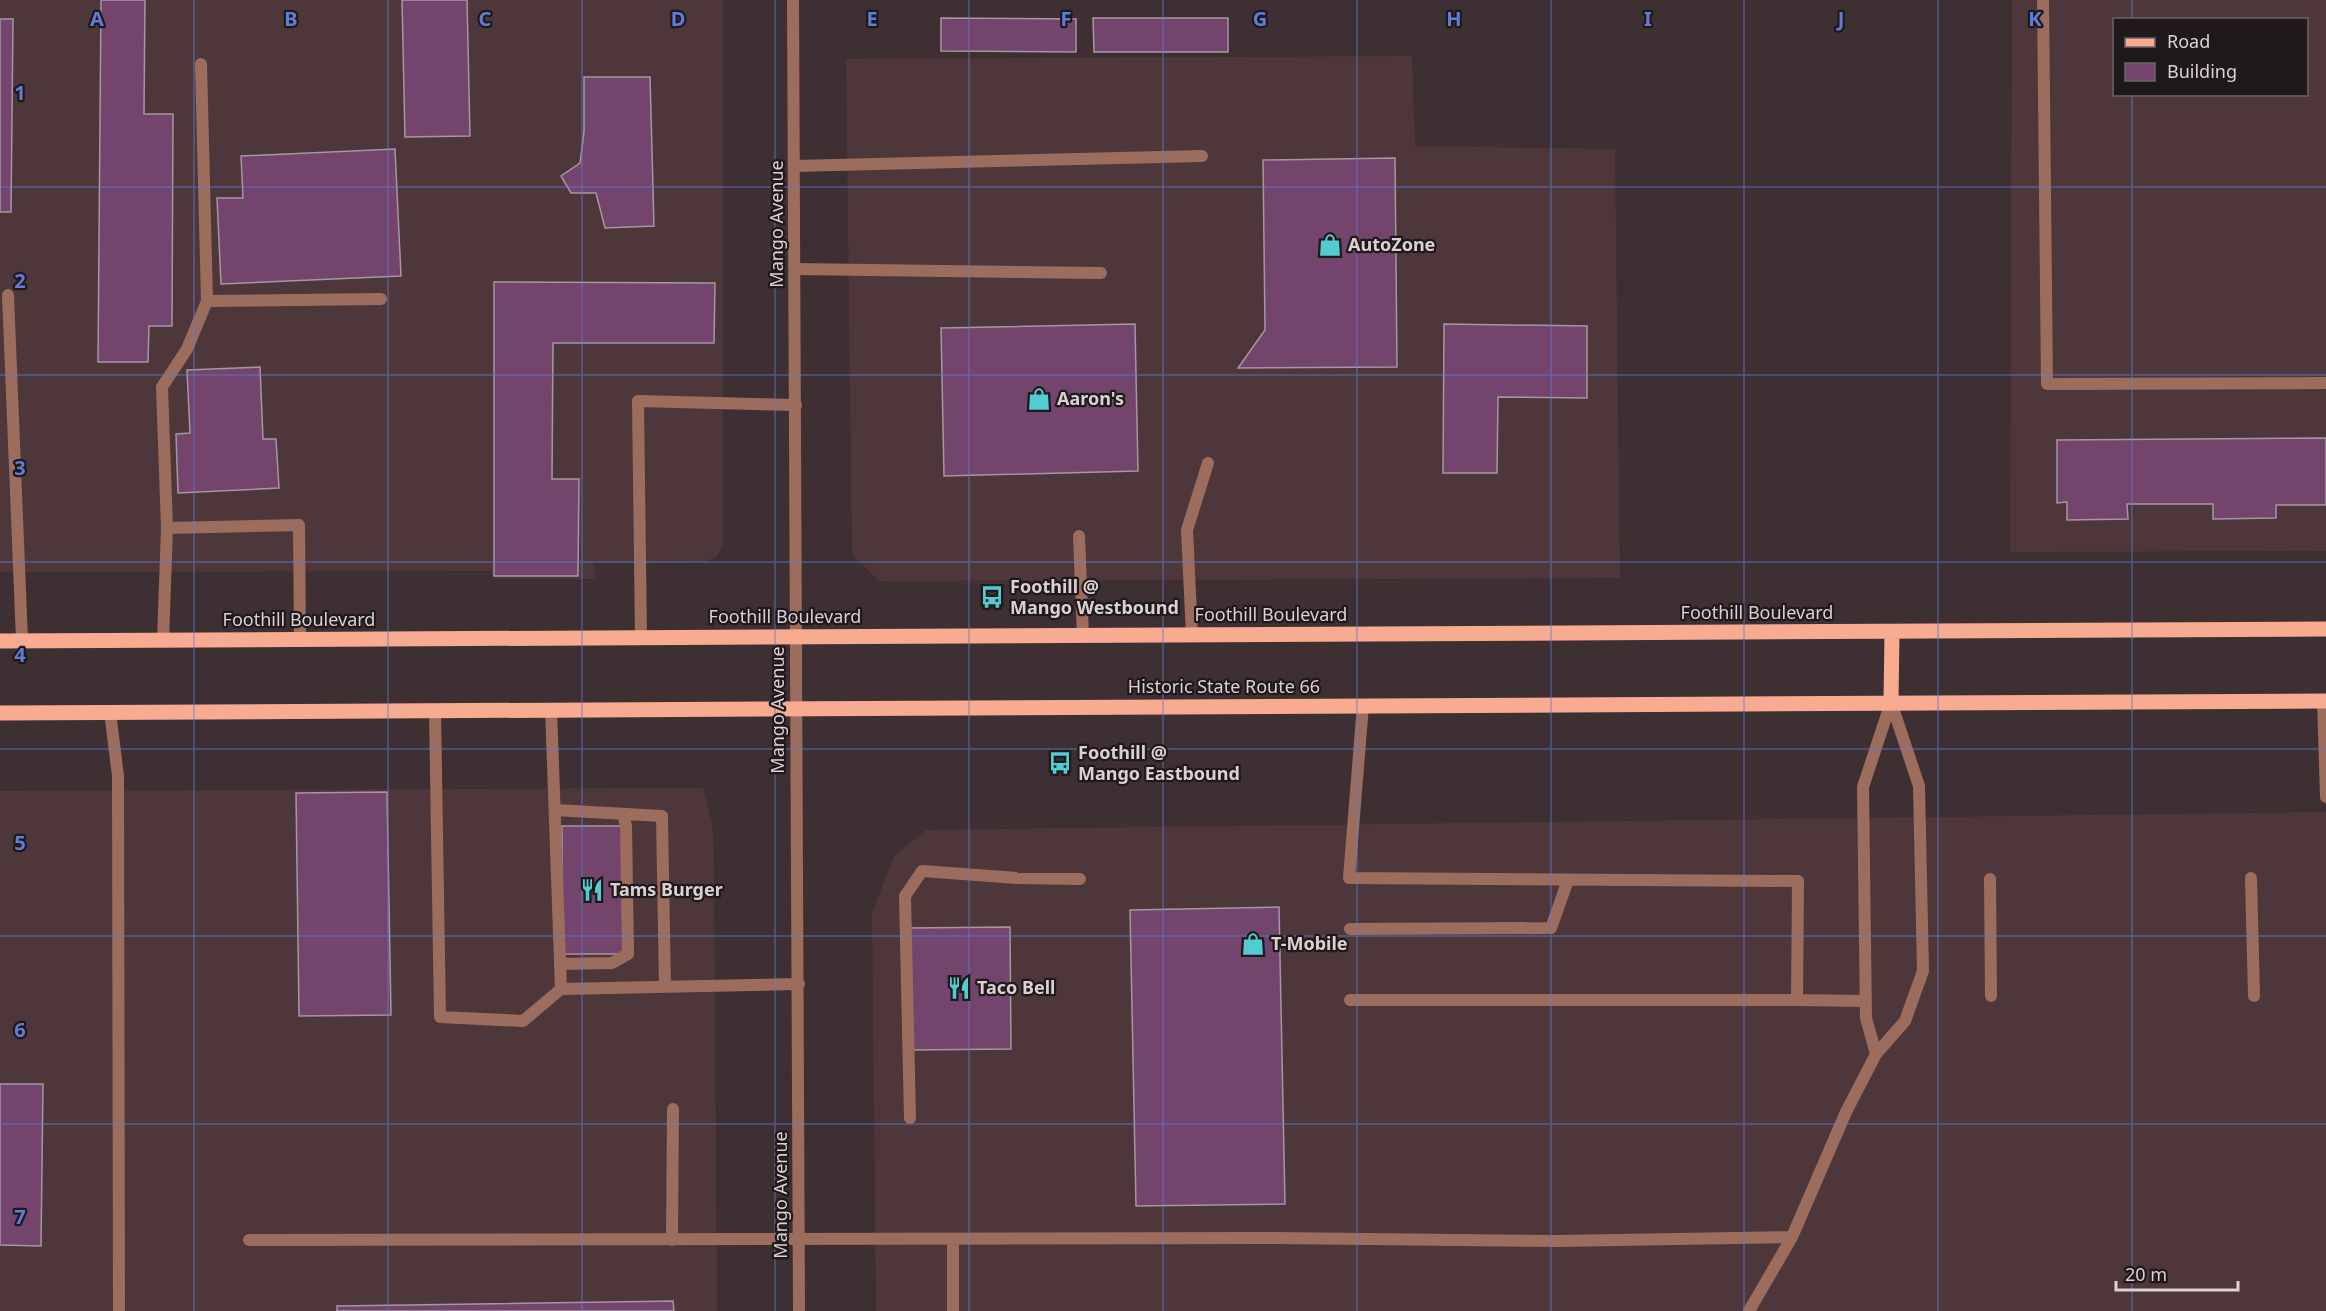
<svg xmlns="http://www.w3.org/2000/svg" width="2326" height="1311" font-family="'Noto Sans',sans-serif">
  <rect width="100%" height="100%" fill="#3e2f32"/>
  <path fill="#4d373b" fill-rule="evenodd" d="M 0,0 L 723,0 L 723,544 L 717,556 L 705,562 L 594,563 L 595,579 L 494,579 L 490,571 L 0,572 Z
    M 2012,0 L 2326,0 L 2326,551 L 2010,552 ZM 2114,20 L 2306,20 L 2306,94 L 2114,94 Z
    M 1412,56 L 1415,146 L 1615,149 L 1620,578 L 879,581 L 852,555 L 846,59 Z
    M 703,788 L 712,822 L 714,852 L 717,1311 L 0,1311 L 0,791 Z
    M 2326,812 L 2326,1311 L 876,1311 L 872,913 L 894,856 L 926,830 Z"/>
  <path fill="#73456c" stroke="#a597a2" stroke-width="1.5" d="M 101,0 L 145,0 L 144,114 L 173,114 L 172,326 L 149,326 L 148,362 L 98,362 Z
    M 402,0 L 467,0 L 470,136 L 405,137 Z
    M 941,18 L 1076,19 L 1076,52 L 941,51 Z
    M 1093,18 L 1228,18 L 1228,52 L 1094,52 Z
    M 0,19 L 13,19 L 11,212 L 0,212 Z
    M 584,77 L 650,77 L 654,226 L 605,228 L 596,193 L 571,193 L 561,176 L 580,163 L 584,132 Z
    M 395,149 L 401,276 L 221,284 L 217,198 L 243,198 L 241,156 Z
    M 1395,158 L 1397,367 L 1238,368 L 1265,330 L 1263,160 Z
    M 494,282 L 715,283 L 714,343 L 553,343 L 552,479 L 579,479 L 578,576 L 494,576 Z
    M 1135,324 L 1138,471 L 944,476 L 941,328 Z
    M 1444,324 L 1587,326 L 1587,398 L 1498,397 L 1497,473 L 1443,473 Z
    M 260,367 L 263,439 L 276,439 L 279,488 L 178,493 L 176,434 L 190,433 L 187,370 Z
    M 2326,438 L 2326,505 L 2276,505 L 2276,518 L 2213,519 L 2213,504 L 2127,504 L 2128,519 L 2067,520 L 2067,502 L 2057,503 L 2057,440 Z
    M 387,792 L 391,1015 L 299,1016 L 296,793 Z
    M 562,826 L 622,826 L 623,954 L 562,954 Z
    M 1279,907 L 1285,1204 L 1136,1206 L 1130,910 Z
    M 1010,927 L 1011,1049 L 909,1050 L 908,928 Z
    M 0,1084 L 43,1084 L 41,1246 L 0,1245 Z
    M 673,1301 L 674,1311 L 337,1311 L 337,1306 Z"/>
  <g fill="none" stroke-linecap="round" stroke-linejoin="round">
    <path stroke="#9c6d5d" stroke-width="12" d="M 2043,0 L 2047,384 L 2326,383
      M 201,64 L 207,301
      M 794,166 L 1202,156
      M 795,269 L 1101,273
      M 8,295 L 22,640
      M 167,528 L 162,387 L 187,349 L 207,301 L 381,299
      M 1079,536 L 1083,636
      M 1192,635 L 1187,530 L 1208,463
      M 641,638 L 638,401 L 796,405
      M 163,640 L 167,528 L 299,525 L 300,639
      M 2323,701 L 2326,797
      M 1363,705 L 1349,878 L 1798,881 L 1797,1000 L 1865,1001
      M 551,709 L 561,989
      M 435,710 L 440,1017 L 523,1021 L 561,989 L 799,984
      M 110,712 L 118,776 L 119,1311
      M 555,810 L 662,816 L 665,987
      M 2251,878 L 2254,996
      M 1990,879 L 1991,996
      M 1350,929 L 1551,928 L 1568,880
      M 560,964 L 612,963 L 628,954 L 626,826 L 623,814
      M 1350,1000 L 1797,1000
      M 1876,1054 L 1866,1018 L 1863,787 L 1891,702
      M 910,1118 L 905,896 L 922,871 L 1017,878 L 1080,879
      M 249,1240 L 1275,1238 L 1557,1241 L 1792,1237
      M 672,1240 L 673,1109
      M 953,1311 L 953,1239
      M 1749,1311 L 1792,1237 L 1846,1112 L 1876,1054 L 1905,1021 L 1923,971 L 1919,786 L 1891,702"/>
    <path stroke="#9c6d5d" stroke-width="12" d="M 793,0 L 799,1311"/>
    <path stroke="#f7ab90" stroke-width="15" d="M 0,641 L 2326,629
      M 1891,702 L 1892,632
      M 0,713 L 2326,701"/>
  </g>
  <path fill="none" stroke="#607cd6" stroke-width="1.5" stroke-opacity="0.55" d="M 194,0 L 194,1311M 388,0 L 388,1311M 582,0 L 582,1311M 775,0 L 775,1311M 969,0 L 969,1311M 1163,0 L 1163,1311M 1357,0 L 1357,1311M 1551,0 L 1551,1311M 1744,0 L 1744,1311M 1938,0 L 1938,1311M 2132,0 L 2132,20M 2132,94 L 2132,1311M 0,187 L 2326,187M 0,375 L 2326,375M 0,562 L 2326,562M 0,749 L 2326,749M 0,936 L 2326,936M 0,1124 L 2326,1124"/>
  <defs>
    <g id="shop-bare" transform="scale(1.8)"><path d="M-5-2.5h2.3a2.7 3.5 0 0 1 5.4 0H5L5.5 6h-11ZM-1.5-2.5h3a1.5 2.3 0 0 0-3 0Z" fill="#51ccd1" stroke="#20191b" stroke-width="2.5" paint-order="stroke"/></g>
    <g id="bus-bare" transform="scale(1.8)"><path d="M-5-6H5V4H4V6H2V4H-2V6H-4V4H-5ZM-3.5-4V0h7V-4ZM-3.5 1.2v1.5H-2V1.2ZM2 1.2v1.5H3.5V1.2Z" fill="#51ccd1" stroke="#20191b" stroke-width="2.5" paint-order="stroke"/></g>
    <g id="restaurant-bare" transform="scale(1.8)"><path d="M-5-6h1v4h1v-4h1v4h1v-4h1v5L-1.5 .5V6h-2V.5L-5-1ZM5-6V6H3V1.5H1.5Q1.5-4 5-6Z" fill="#51ccd1" stroke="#20191b" stroke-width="2.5" paint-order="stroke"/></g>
  </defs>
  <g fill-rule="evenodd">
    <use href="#shop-bare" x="1330" y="245"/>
    <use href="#shop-bare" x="1039" y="399"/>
    <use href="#bus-bare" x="992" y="597"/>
    <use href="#bus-bare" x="1060" y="763"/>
    <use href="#restaurant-bare" x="592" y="890"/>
    <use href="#shop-bare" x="1253" y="944"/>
    <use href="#restaurant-bare" x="959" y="988"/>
  </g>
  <g text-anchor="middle" stroke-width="4.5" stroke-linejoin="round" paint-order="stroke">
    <g font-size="18" fill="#dbd1d3" stroke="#20191b">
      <text transform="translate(777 224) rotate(-90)" y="6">Mango Avenue</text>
      <text x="1757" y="619">Foothill Boulevard</text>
      <text x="1271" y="621">Foothill Boulevard</text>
      <text x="785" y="623">Foothill Boulevard</text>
      <text x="299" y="626">Foothill Boulevard</text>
      <text x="1224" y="693">Historic State Route 66</text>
      <text transform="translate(778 710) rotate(-90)" y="6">Mango Avenue</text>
      <text transform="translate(781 1195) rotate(-90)" y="6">Mango Avenue</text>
    </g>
    <g font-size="18" font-weight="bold" fill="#dbd1d3" stroke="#20191b" text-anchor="start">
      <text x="1348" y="251">AutoZone</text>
      <text x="1057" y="405">Aaron's</text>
      <text x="1010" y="593">Foothill @<tspan x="1010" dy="21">Mango Westbound</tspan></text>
      <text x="1078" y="759">Foothill @<tspan x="1078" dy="21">Mango Eastbound</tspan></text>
      <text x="610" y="896">Tams Burger</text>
      <text x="1271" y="950">T-Mobile</text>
      <text x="977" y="994">Taco Bell</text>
    </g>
  </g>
  <g font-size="20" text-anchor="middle" font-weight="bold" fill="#607cd6" stroke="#20191b" stroke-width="4.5" stroke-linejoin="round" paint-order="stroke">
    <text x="97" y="26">A</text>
    <text x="291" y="26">B</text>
    <text x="485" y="26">C</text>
    <text x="678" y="26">D</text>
    <text x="872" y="26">E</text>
    <text x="1066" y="26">F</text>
    <text x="1260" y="26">G</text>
    <text x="1454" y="26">H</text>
    <text x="1648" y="26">I</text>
    <text x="1841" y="26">J</text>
    <text x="2035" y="26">K</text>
    <text x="20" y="100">1</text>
    <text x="20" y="288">2</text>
    <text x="20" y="475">3</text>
    <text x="20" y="662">4</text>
    <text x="20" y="850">5</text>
    <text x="20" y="1037">6</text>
    <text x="20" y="1224">7</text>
  </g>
  <rect x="2113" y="18" width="195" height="78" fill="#20191b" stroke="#6b6365" stroke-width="1.5"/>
  <rect x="2125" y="38" width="30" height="9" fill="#f7ab90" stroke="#6b6365" stroke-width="1.5"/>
  <text x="2167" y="48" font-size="18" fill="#dbd1d3">Road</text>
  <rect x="2125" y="63" width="30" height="18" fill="#73456c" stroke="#6b6365" stroke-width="1.5"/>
  <text x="2167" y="78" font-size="18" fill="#dbd1d3">Building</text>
  <path d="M2116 1281v9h122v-9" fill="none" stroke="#dbd1d3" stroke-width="3"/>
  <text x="2125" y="1281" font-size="18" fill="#dbd1d3" stroke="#20191b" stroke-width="4.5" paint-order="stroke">20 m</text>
</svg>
